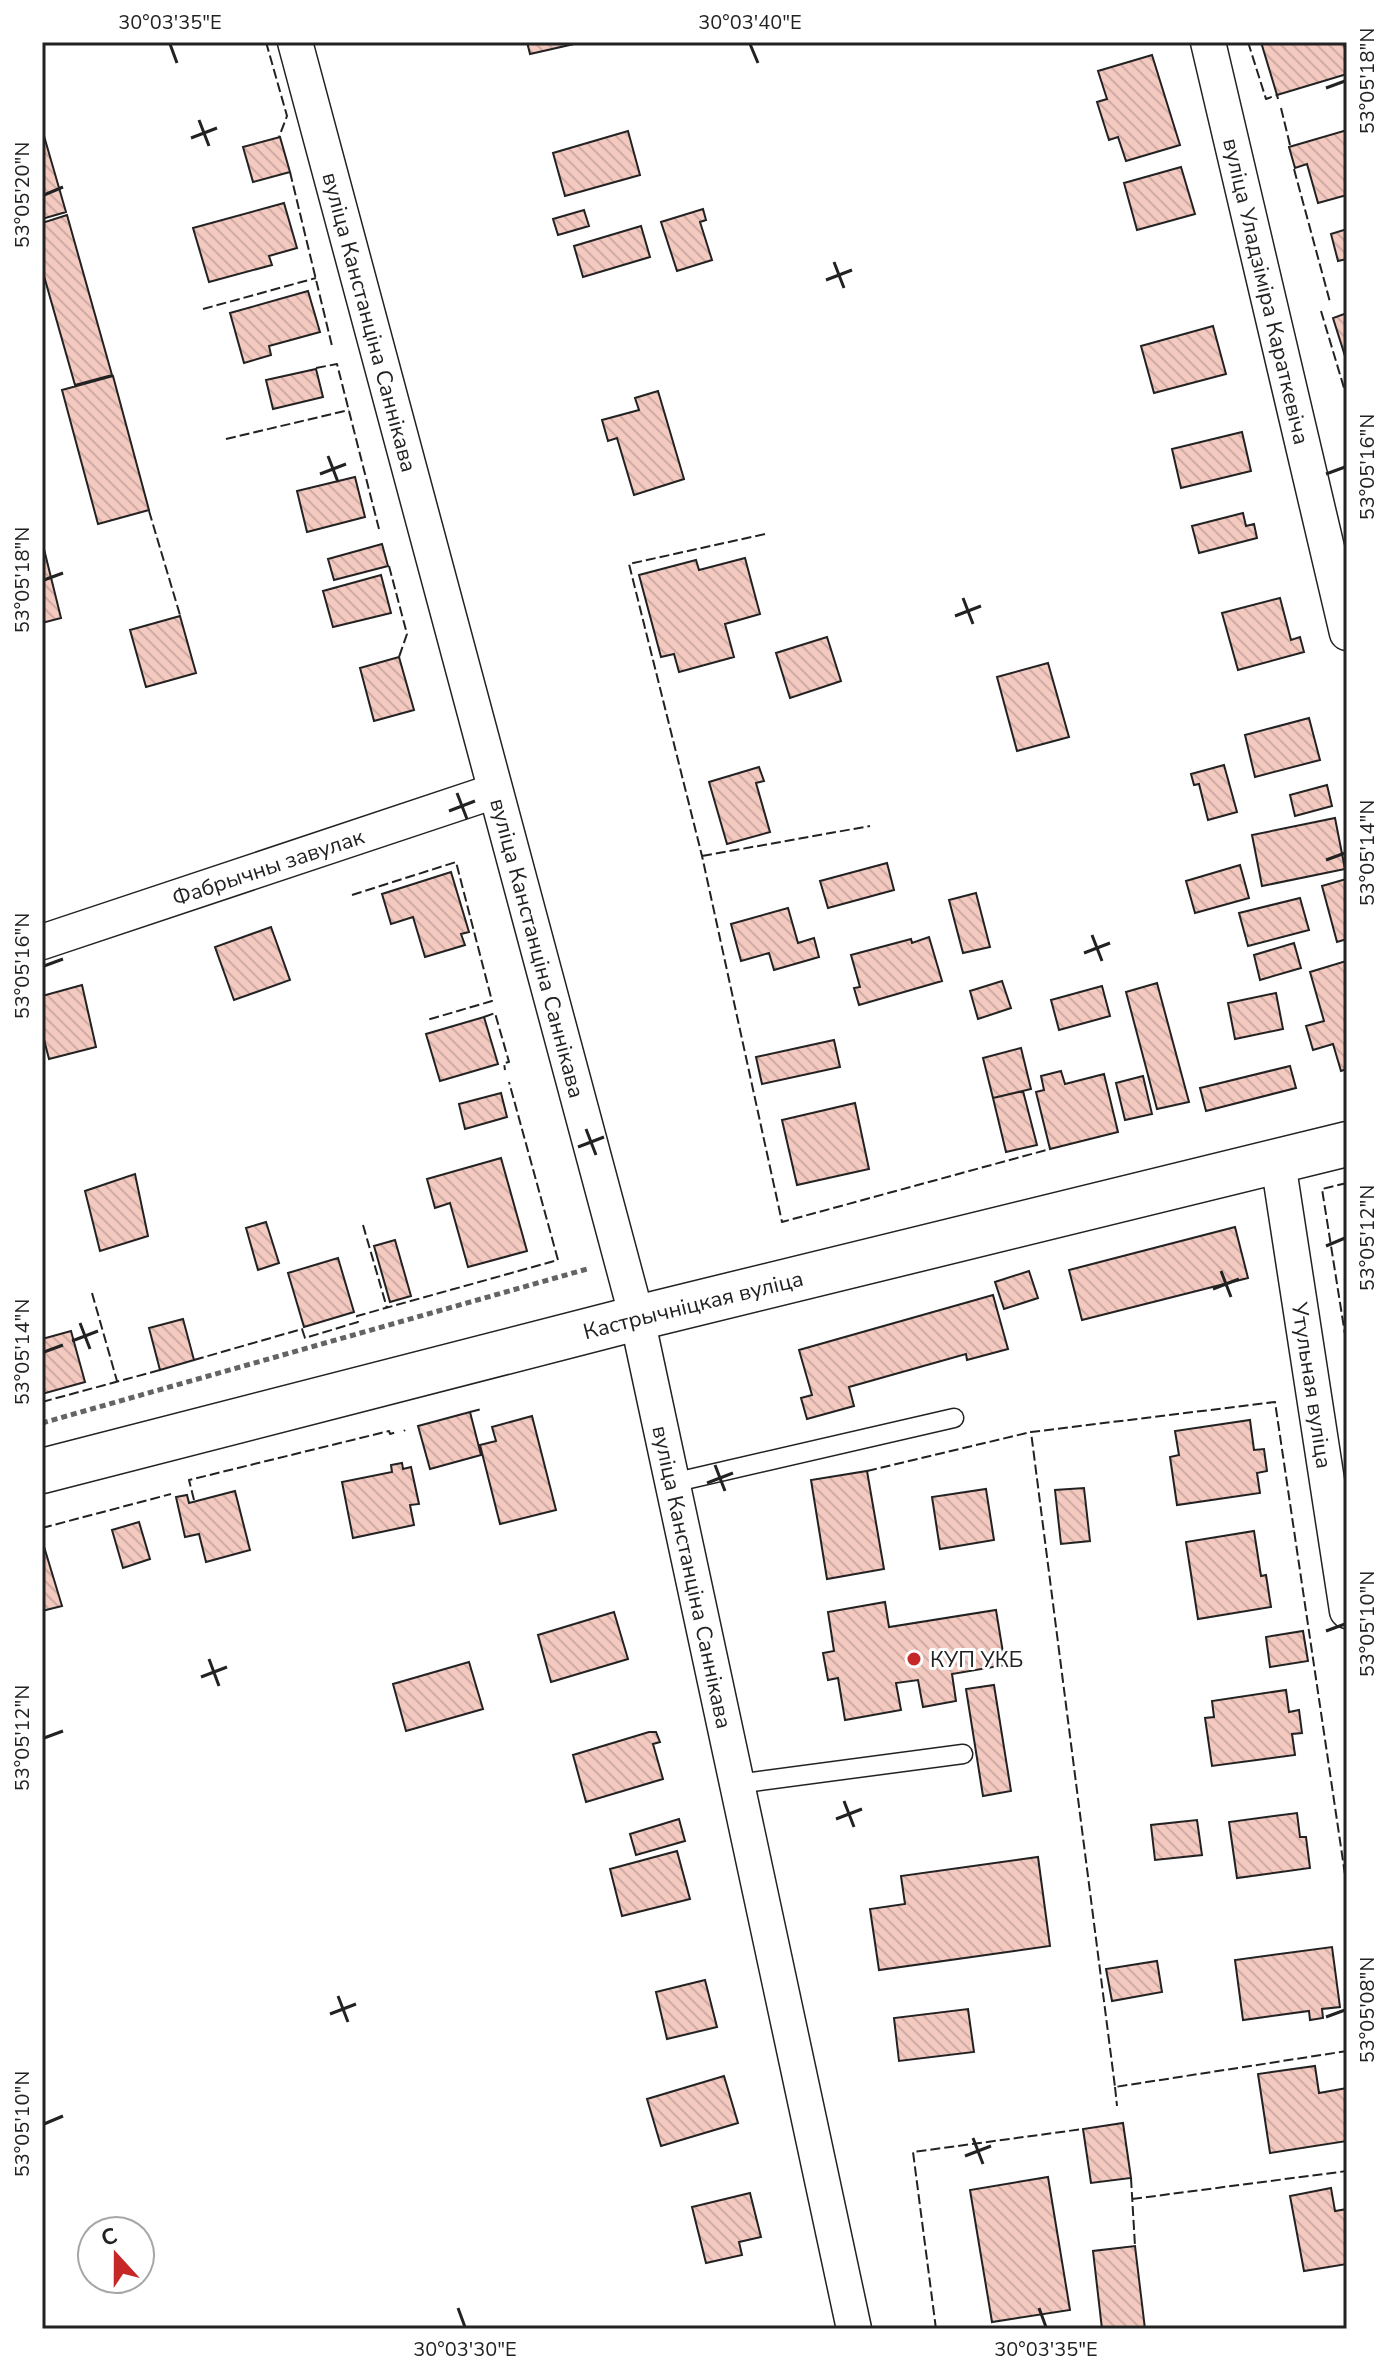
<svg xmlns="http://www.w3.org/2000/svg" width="1389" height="2371" font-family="'Nunito Sans',sans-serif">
  <defs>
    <pattern id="building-back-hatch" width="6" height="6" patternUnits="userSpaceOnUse" patternTransform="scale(2)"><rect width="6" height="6" fill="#f3c9c0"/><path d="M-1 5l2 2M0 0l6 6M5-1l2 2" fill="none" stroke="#d0aca5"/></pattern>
  </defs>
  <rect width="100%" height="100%" fill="#fff"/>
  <path fill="url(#building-back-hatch)" stroke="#222" stroke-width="2" d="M 527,42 L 573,42 L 574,44 L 530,54 Z
    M 1261,42 L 1343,42 L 1347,54 L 1347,74 L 1277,95 Z
    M 1152,55 L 1180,145 L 1126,161 L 1118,137 L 1109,140 L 1097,102 L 1107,99 L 1098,71 Z
    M 42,129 L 66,212 L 42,219 Z
    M 1347,130 L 1347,195 L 1318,203 L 1307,164 L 1295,168 L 1289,147 Z
    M 628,131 L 640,175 L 565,196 L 553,153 Z
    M 280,137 L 290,172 L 253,182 L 243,147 Z
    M 1181,167 L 1195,214 L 1137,230 L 1124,183 Z
    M 284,203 L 297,248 L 269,256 L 272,265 L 209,282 L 193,228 Z
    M 703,209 L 706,220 L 700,222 L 712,260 L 677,271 L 661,222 Z
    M 584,210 L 589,226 L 558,235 L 553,219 Z
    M 67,215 L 112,375 L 75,385 L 42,269 L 42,223 Z
    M 641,226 L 650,257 L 583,277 L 574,246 Z
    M 1347,229 L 1347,259 L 1338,261 L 1331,234 Z
    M 308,291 L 320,332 L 269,346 L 271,355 L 244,363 L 230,313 Z
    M 1347,313 L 1347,356 L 1345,356 L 1333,318 Z
    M 1213,326 L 1226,374 L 1154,393 L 1141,346 Z
    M 316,369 L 323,397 L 273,409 L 266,380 Z
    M 113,376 L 149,510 L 98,524 L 62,390 Z
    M 658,391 L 684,479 L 634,495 L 617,438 L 608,441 L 602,420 L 639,410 L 635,398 Z
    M 1242,432 L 1251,471 L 1181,488 L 1172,449 Z
    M 355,477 L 365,517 L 307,532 L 297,491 Z
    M 1243,513 L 1246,526 L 1254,524 L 1257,538 L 1199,553 L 1192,526 Z
    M 42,541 L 61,618 L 42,623 Z
    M 382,544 L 388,566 L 334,580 L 328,559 Z
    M 745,558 L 760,614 L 725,624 L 734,657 L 679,672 L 674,654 L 661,657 L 639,575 L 696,560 L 699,570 Z
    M 381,575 L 391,613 L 333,627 L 323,591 Z
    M 1280,598 L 1291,640 L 1300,637 L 1304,652 L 1238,670 L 1222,613 Z
    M 180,616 L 196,673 L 146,687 L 130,630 Z
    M 827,637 L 841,681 L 790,698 L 776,653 Z
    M 399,657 L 414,710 L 374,721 L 360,668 Z
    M 1048,663 L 1069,737 L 1017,751 L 997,677 Z
    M 1309,718 L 1320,760 L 1255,777 L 1245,735 Z
    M 1224,765 L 1237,812 L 1208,820 L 1199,784 L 1194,785 L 1191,774 Z
    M 759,767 L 764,781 L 756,783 L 770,832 L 727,844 L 709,782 Z
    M 1327,785 L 1332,806 L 1295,816 L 1290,795 Z
    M 1335,818 L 1345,869 L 1262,886 L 1252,835 Z
    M 887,863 L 894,890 L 828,908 L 820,881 Z
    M 1240,865 L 1249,898 L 1195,913 L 1186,881 Z
    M 451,872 L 469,932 L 461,934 L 465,945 L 425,957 L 413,917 L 391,924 L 382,894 Z
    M 1346,879 L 1347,939 L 1337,942 L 1322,886 Z
    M 976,893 L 990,947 L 963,953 L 949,900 Z
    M 1300,898 L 1309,930 L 1248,946 L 1239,913 Z
    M 788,908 L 798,943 L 814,938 L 819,957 L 774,970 L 769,953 L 741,961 L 731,924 Z
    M 271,927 L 290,980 L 234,1000 L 215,947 Z
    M 929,937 L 942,981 L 859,1005 L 854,988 L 860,987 L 851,955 L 911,939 L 912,943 Z
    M 1294,943 L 1301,968 L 1260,980 L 1254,955 Z
    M 1346,961 L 1347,1069 L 1341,1071 L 1333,1044 L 1313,1050 L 1306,1026 L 1324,1021 L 1310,972 Z
    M 1002,981 L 1011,1008 L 978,1019 L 970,991 Z
    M 1157,983 L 1189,1102 L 1157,1109 L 1126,992 Z
    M 82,985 L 96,1047 L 49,1059 L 42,1032 L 42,996 Z
    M 1102,986 L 1110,1016 L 1059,1030 L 1051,1000 Z
    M 1276,993 L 1283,1029 L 1235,1039 L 1228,1003 Z
    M 484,1017 L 498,1064 L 440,1081 L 426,1034 Z
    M 834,1040 L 840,1067 L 762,1084 L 756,1057 Z
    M 1021,1048 L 1031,1089 L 993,1098 L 983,1058 Z
    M 1290,1066 L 1296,1088 L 1206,1111 L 1200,1088 Z
    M 1061,1071 L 1065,1084 L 1104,1074 L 1118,1132 L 1050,1149 L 1036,1092 L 1044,1090 L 1041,1076 Z
    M 1143,1076 L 1152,1114 L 1125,1120 L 1116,1083 Z
    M 1023,1091 L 1037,1145 L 1006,1152 L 993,1098 Z
    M 501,1093 L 507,1117 L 465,1129 L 459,1104 Z
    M 855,1103 L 869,1169 L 797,1185 L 782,1120 Z
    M 501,1158 L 527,1251 L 468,1267 L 450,1203 L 435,1208 L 427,1179 Z
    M 135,1174 L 148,1236 L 100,1251 L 85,1191 Z
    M 266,1222 L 279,1263 L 258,1270 L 246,1228 Z
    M 1235,1227 L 1248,1278 L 1082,1320 L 1069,1270 Z
    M 395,1240 L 411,1296 L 390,1302 L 374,1246 Z
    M 338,1258 L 354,1312 L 304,1327 L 288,1273 Z
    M 1029,1271 L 1038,1298 L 1004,1309 L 995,1282 Z
    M 993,1295 L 1008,1349 L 967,1360 L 966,1354 L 849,1387 L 854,1406 L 807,1419 L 801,1398 L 812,1395 L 799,1350 Z
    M 183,1319 L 194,1360 L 160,1370 L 149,1328 Z
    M 71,1331 L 85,1382 L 42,1394 L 42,1339 Z
    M 470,1412 L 481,1455 L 430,1469 L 418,1426 Z
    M 532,1416 L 556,1510 L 500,1524 L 480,1445 L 496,1441 L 492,1427 Z
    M 1250,1420 L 1254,1450 L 1264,1449 L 1267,1471 L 1257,1473 L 1260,1493 L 1177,1505 L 1170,1457 L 1179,1455 L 1175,1431 Z
    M 402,1463 L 403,1469 L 411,1467 L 419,1504 L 410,1505 L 414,1525 L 353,1538 L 342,1482 L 392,1472 L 391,1465 Z
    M 867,1471 L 884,1569 L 827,1579 L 811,1480 Z
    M 1084,1488 L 1090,1541 L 1061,1544 L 1055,1490 Z
    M 986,1489 L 994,1540 L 940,1549 L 932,1497 Z
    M 235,1491 L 250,1550 L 206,1562 L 199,1534 L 185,1537 L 176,1497 L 187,1495 L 189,1503 Z
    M 139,1522 L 150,1559 L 123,1568 L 112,1530 Z
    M 1254,1531 L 1261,1576 L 1266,1575 L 1271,1607 L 1198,1619 L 1186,1542 Z
    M 42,1540 L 62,1606 L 42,1611 Z
    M 885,1602 L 889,1627 L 996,1610 L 1005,1665 L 952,1674 L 956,1701 L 923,1707 L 918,1680 L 896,1683 L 901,1710 L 845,1720 L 838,1678 L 828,1680 L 823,1653 L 834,1651 L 828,1612 Z
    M 614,1612 L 628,1659 L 551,1682 L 538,1635 Z
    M 1303,1631 L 1308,1661 L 1270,1667 L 1266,1637 Z
    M 469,1662 L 483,1709 L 406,1731 L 393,1684 Z
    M 994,1685 L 1011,1791 L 983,1796 L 966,1689 Z
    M 1286,1690 L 1289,1712 L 1299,1710 L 1302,1733 L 1292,1734 L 1295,1755 L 1212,1766 L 1205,1718 L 1214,1717 L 1212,1701 Z
    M 649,1732 L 656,1732 L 660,1742 L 653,1744 L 663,1779 L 586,1802 L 573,1755 Z
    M 1297,1813 L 1300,1837 L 1306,1837 L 1310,1868 L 1237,1878 L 1229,1822 Z
    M 679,1819 L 685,1841 L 636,1855 L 630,1834 Z
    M 1197,1820 L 1202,1855 L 1155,1860 L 1151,1825 Z
    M 677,1851 L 690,1899 L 622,1916 L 610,1869 Z
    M 1038,1857 L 1050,1946 L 879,1970 L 870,1909 L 905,1904 L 901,1876 Z
    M 1332,1947 L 1340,2007 L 1322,2009 L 1323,2018 L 1310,2020 L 1309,2011 L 1243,2020 L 1235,1960 Z
    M 1157,1961 L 1162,1992 L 1112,2001 L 1106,1969 Z
    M 705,1980 L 717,2027 L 667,2039 L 656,1992 Z
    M 968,2009 L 974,2052 L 899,2061 L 894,2018 Z
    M 1315,2066 L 1319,2093 L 1347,2088 L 1347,2141 L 1270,2153 L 1258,2074 Z
    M 724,2076 L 738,2123 L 661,2146 L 647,2099 Z
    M 1123,2123 L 1131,2178 L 1091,2183 L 1083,2129 Z
    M 1048,2177 L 1070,2310 L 992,2322 L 970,2190 Z
    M 1331,2188 L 1335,2211 L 1347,2209 L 1347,2264 L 1304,2271 L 1290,2196 Z
    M 750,2193 L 761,2237 L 739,2242 L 742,2255 L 706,2263 L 692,2207 Z
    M 1135,2246 L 1145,2329 L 1102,2329 L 1093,2251 Z"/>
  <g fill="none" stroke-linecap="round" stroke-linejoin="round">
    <g stroke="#222" stroke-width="21">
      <path id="service" d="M 672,1483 L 954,1418
        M 737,1784 L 963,1754"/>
    </g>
    <g stroke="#222" stroke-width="37">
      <g id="minor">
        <path id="s1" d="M 295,42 L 637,1318 L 854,2329"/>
        <path id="s2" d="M 1208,42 L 1347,633"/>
        <path id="s3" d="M 42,942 L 495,791"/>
        <path id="s4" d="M 1278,1162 L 1347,1611"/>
      </g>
    </g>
    <g stroke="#222" stroke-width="47">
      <g id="secondary">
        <path id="s5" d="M 42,1471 L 637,1318 L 1347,1144"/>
      </g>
    </g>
    <path stroke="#646464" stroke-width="5" stroke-dasharray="6 4" stroke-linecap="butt" d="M 42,1423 L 587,1269"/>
    <use href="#service" stroke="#fff" stroke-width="18"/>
    <use href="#minor" stroke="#fff" stroke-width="34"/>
    <use href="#secondary" stroke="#fff" stroke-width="44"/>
    <path stroke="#222" stroke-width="2" stroke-dasharray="10 4" stroke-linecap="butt" d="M 266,42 L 287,116 L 279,137
      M 1248,42 L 1266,99 L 1277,95 L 1278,99
      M 1281,108 L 1290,145
      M 1294,169 L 1330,302
      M 290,172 L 332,346
      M 203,309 L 316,278
      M 1321,311 L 1347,398
      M 316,368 L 337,364 L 379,529
      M 226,439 L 349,410
      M 149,511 L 180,615
      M 765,534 L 629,564 L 702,856 L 782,1222 L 1050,1149
      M 389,566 L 407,634 L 399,657
      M 702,856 L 870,826
      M 352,895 L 456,862 L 492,1001 L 427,1020
      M 484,1017 L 495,1013 L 509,1062 L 504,1063 L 505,1070
      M 1347,1183 L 1322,1189 L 1347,1347
      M 363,1225 L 387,1308
      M 92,1293 L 117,1381
      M 194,1360 L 302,1329 L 305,1338 L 358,1322 L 357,1316 L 558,1260 L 509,1082
      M 42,1402 L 160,1370
      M 470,1412 L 482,1409
      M 404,1431 L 405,1430
      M 867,1471 L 1031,1432
      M 194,1500 L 189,1480 L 389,1431 L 390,1434 L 397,1432
      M 42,1528 L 171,1494
      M 1347,1888 L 1275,1402 L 1031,1432 L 1115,2087 L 1347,2051
      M 1115,2087 L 1117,2106
      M 1131,2178 L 1135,2246
      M 1132,2199 L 1347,2171
      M 936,2329 L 913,2152 L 1083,2129
      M 1335,2329 L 1347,2327"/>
  </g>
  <path fill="none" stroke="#222" stroke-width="3" d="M 170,44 L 177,63M 750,44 L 758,63M 1326,88 L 1345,81M 199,120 L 209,146M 191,138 L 217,128M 44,195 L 63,187M 834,262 L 844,288M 826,280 L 852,270M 328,456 L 338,482M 320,474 L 346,464M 1326,474 L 1345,467M 44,580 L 63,573M 963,598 L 973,624M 955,616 L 981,606M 457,793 L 467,819M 449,811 L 475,801M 1326,860 L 1345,853M 1092,935 L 1102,961M 1084,953 L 1110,943M 44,966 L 63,959M 586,1129 L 596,1155M 578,1147 L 604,1137M 1326,1246 L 1345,1238M 1221,1271 L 1231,1297M 1213,1289 L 1239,1279M 80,1323 L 90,1349M 72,1341 L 98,1331M 44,1352 L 63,1345M 715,1465 L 725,1491M 707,1483 L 733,1473M 1326,1631 L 1345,1624M 209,1659 L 219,1686M 201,1677 L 227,1667M 44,1738 L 63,1731M 844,1801 L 854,1827M 836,1819 L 862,1809M 338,1996 L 348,2022M 330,2014 L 356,2004M 1326,2017 L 1345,2010M 44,2124 L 63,2116M 973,2138 L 983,2164M 965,2156 L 991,2146M 458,2308 L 465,2327M 1039,2308 L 1046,2327"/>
  <circle fill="#c62828" stroke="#fff" stroke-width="3" cx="914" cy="1659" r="8"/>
  <g text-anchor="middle" stroke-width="6" stroke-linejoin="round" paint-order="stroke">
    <g font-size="22" fill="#222" stroke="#fff">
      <text dy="8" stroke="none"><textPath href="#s2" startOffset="256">вуліца Уладзіміра Караткевіча</textPath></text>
      <text dy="8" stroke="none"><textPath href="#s1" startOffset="290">вуліца Канстанціна Саннікава</textPath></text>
      <text dy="8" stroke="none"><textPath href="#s3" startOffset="238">Фабрычны завулак</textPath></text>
      <text dy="8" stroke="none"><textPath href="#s1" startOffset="938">вуліца Канстанціна Саннікава</textPath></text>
      <text dy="8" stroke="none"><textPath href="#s5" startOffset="672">Кастрычніцкая вуліца</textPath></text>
      <text dy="8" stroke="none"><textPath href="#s4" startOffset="226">Утульная вуліца</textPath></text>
      <text dy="8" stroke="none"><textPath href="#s1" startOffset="1586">вуліца Канстанціна Саннікава</textPath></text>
    </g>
    <g font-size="22" fill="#222" stroke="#fff" text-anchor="start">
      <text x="930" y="1667">КУП УКБ</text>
    </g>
  </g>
  <rect width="1389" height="2371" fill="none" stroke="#ffffff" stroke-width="88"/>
  <g transform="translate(116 2255) rotate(339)"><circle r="38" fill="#ffffff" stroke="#a7a7a7" stroke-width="2"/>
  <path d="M0-6L14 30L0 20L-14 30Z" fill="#c62828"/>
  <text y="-12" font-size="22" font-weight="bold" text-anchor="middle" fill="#222222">С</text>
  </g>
  <rect x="44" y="44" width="1301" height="2283" fill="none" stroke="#222" stroke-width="3"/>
  <g font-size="20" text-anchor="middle" fill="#222">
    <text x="170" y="29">30°03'35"E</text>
    <text x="750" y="29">30°03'40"E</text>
    <text transform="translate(1367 81) rotate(-90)" y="7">53°05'18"N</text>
    <text transform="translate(22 195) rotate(-90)" y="7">53°05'20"N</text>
    <text transform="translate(1367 467) rotate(-90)" y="7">53°05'16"N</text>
    <text transform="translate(22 580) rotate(-90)" y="7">53°05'18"N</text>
    <text transform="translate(1367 853) rotate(-90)" y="7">53°05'14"N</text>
    <text transform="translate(22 966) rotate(-90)" y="7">53°05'16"N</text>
    <text transform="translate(1367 1238) rotate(-90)" y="7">53°05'12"N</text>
    <text transform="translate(22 1352) rotate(-90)" y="7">53°05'14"N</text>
    <text transform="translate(1367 1624) rotate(-90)" y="7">53°05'10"N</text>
    <text transform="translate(22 1738) rotate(-90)" y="7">53°05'12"N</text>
    <text transform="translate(1367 2010) rotate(-90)" y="7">53°05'08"N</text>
    <text transform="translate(22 2124) rotate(-90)" y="7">53°05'10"N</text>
    <text x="465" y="2356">30°03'30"E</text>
    <text x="1046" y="2356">30°03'35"E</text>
  </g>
</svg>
